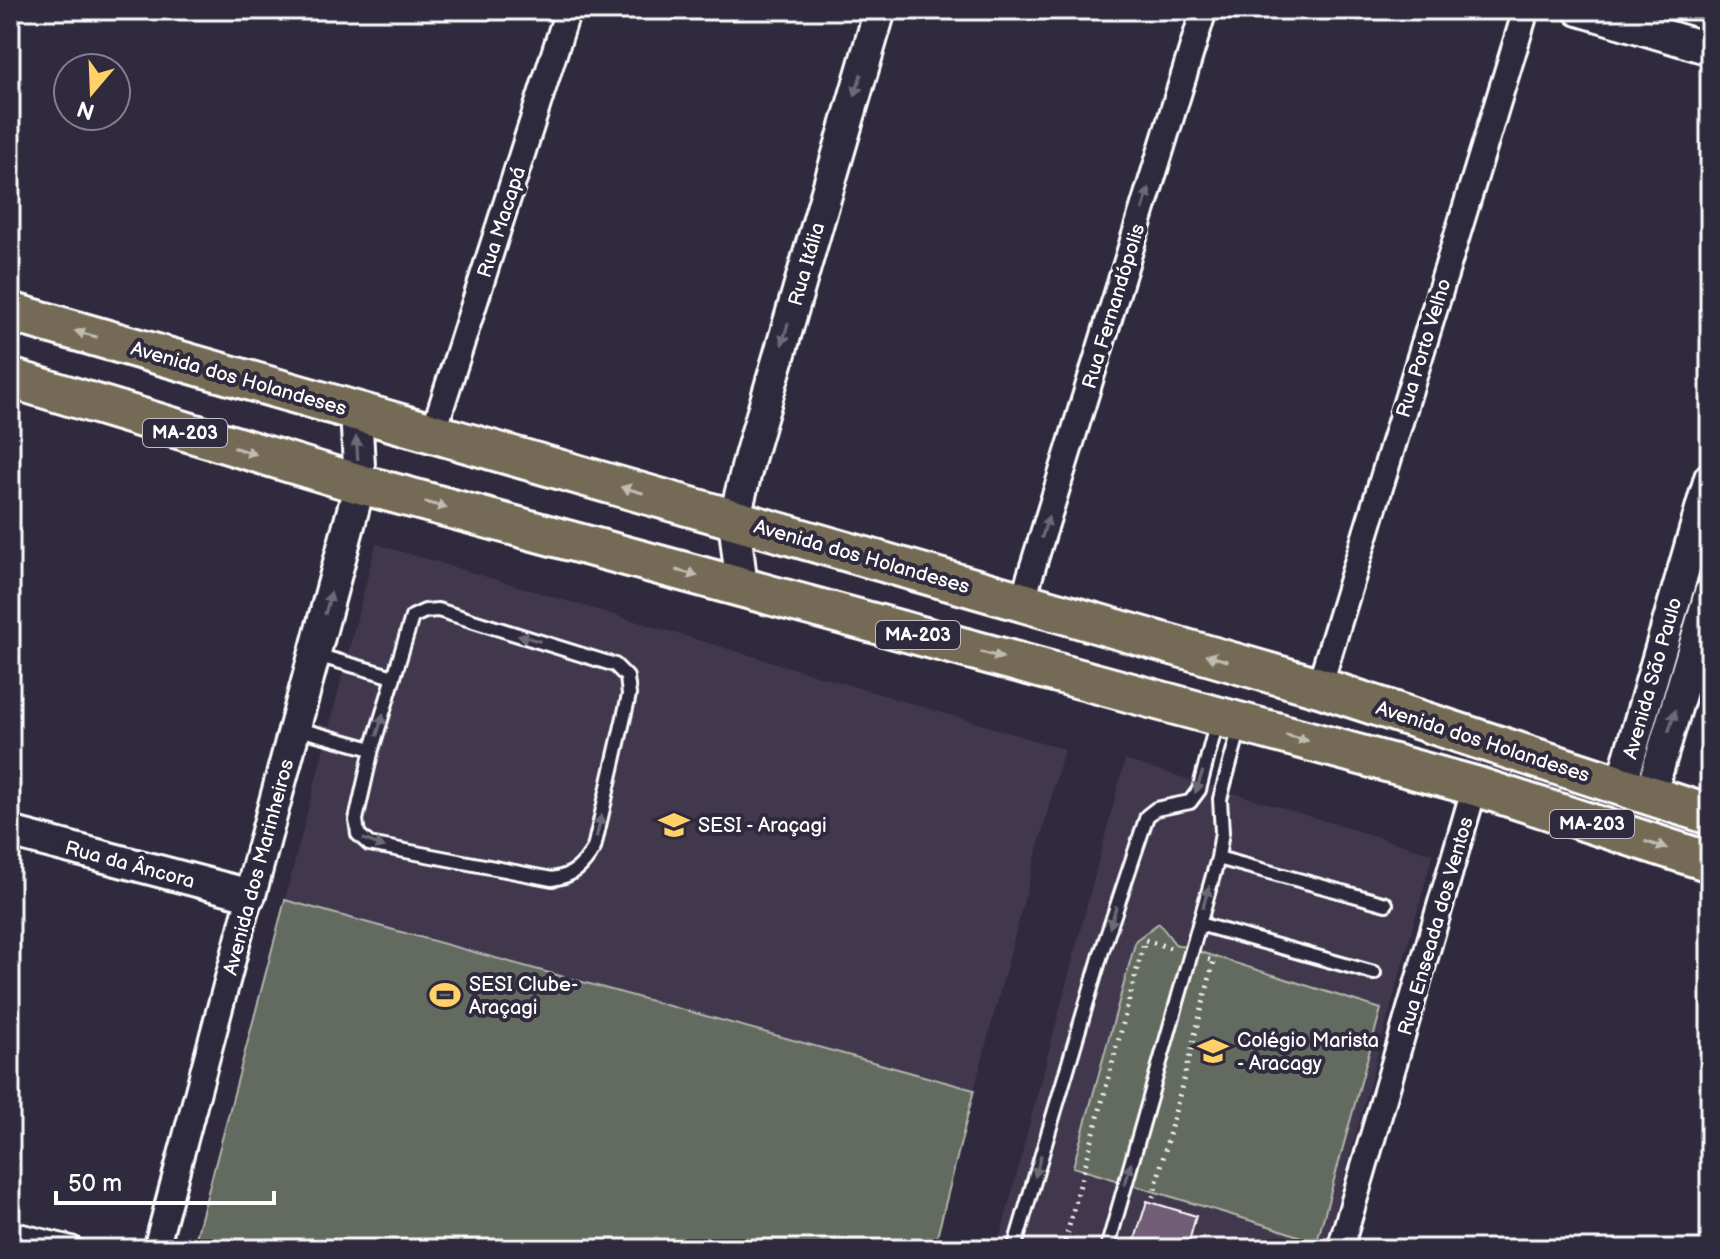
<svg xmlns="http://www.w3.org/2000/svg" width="1720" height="1259" font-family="'Balsamiq Sans',sans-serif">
  <rect width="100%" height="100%" fill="#2f2a3d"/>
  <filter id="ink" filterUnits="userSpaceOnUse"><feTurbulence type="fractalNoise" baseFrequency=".0125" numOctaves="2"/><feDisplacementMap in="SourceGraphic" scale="16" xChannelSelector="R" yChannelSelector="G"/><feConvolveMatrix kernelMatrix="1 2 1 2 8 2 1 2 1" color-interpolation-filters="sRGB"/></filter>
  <g filter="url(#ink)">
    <path fill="#43394e" d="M 376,544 L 1064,749 L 974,1090 L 285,900 Z
      M 1125,760 L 1433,854 L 1324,1249 L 997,1249 Z"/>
    <path fill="#646b5e" stroke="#b2b5ae" stroke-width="2" d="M 285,900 L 974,1090 L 934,1249 L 193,1249 Z
      M 1159,923 L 1175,944 L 1381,1009 L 1315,1249 L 1298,1249 L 1301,1237 L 1275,1228 L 1073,1167 L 1136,940 Z"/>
    <path fill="#715d75" stroke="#fff" stroke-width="2" d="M 1147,1201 L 1196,1216 L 1187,1249 L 1132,1249 Z"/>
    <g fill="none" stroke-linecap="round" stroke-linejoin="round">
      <g stroke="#fff" stroke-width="18">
        <path id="service" d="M 295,728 L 372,749 L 394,677 L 316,655
          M 372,749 L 356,820 L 358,834 L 369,844 L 552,879 C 574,876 583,866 594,848 L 629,695 L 627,677 L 615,665 L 438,610 L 425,611 L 412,617 L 394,677
          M 1218,858 L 1386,904
          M 1199,924 L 1374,973
          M 1014,1249 L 1102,951 L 1147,816 L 1156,809 L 1190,802 L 1199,790 L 1217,721
          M 1107,1249 L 1218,858 L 1222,832 L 1220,799 L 1240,727"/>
      </g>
      <g stroke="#fff" stroke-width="30">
        <path id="minor" d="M 433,433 L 568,10
          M 1022,602 L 1204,10
          M 1319,687 L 1526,10
          M 10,1234 L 71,1249
          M 156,1249 L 250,895
          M 1340,1249 L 1475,786"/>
      </g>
      <g stroke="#fff" stroke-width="36">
        <path id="tertiary" d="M 1579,10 L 1710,49
          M 742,588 L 734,520 L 750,456 L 880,10
          M 1621,786 L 1710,478
          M 1650,796 L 1710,593
          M 10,832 L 250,895 L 360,484 L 356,411"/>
      </g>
      <g stroke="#fff" stroke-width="44">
        <path id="primary" d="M 10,312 L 1319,687 L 1710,815
          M 10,378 L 360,484 L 1475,786 L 1710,862"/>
      </g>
      <path stroke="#fff" stroke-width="5" stroke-dasharray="2 6" stroke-linecap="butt" d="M 1153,1197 L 1214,961 L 1207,959
        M 1063,1249 L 1145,940 L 1174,949"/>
      <use href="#service" stroke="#2f2a3d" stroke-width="12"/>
      <use href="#minor" stroke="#2f2a3d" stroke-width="24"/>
      <use href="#tertiary" stroke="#2f2a3d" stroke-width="30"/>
      <use href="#primary" stroke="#746b55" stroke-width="38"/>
    </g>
    <defs><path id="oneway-solid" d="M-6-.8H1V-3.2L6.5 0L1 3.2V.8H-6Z" transform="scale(2)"/></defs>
    <g fill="#6d6a77">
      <use href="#oneway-solid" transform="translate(858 85) rotate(106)"/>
      <use href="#oneway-solid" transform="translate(1146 199) rotate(-73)"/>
      <use href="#oneway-solid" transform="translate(785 334) rotate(106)"/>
      <use href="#oneway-solid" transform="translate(357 448) rotate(-94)"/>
      <use href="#oneway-solid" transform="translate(1045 527) rotate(-73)"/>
      <use href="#oneway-solid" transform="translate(328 603) rotate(-75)"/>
      <use href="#oneway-solid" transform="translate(529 638) rotate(-163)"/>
      <use href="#oneway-solid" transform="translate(1672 721) rotate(-73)"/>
      <use href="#oneway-solid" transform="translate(380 725) rotate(-73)"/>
      <use href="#oneway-solid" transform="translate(1199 782) rotate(109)"/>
      <use href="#oneway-solid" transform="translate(599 826) rotate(-77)"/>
      <use href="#oneway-solid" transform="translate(374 843) rotate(21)"/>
      <use href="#oneway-solid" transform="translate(1206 897) rotate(-74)"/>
      <use href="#oneway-solid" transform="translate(1113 917) rotate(107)"/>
      <use href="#oneway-solid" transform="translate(1038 1166) rotate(106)"/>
      <use href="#oneway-solid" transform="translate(1128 1174) rotate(-74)"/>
    </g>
    <g fill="#c0bcb2">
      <use href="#oneway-solid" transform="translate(86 334) rotate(-164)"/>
      <use href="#oneway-solid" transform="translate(245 451) rotate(17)"/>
      <use href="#oneway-solid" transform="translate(632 490) rotate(-164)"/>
      <use href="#oneway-solid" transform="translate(436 505) rotate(15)"/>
      <use href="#oneway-solid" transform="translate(687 573) rotate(15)"/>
      <use href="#oneway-solid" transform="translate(992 655) rotate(15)"/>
      <use href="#oneway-solid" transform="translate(1217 658) rotate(-164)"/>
      <use href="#oneway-solid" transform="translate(1297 738) rotate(15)"/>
      <use href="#oneway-solid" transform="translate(1656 845) rotate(18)"/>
    </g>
  </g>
  <defs>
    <g id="university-bare" transform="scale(2.4)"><path d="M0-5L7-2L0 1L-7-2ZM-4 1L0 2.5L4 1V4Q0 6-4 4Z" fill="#ffd166" stroke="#2f2a3d" stroke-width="2.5" paint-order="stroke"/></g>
    <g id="stadium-bare" transform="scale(2.4)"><path d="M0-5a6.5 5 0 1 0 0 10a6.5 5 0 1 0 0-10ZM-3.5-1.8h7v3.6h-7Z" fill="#ffd166" stroke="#2f2a3d" stroke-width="2.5" paint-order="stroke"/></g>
    <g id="school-bare" transform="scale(2.4)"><path d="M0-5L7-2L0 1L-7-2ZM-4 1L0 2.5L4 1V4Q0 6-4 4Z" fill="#ffd166" stroke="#2f2a3d" stroke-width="2.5" paint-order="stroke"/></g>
  </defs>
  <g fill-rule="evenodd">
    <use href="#university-bare" x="674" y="825"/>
    <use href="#stadium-bare" x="445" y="995"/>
    <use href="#school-bare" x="1213" y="1051"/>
  </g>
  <g text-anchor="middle" stroke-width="8" stroke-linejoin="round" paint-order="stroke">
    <g fill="#2f2a3d" stroke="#c1bfc5" stroke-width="2">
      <rect x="143" y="419" width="84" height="28" rx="6"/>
      <rect x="876" y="621" width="84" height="28" rx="6"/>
      <rect x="1550" y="810" width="84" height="28" rx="6"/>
    </g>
    <g font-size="18" font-weight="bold" fill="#fff">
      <text x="185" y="439">MA-203</text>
      <text x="918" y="641">MA-203</text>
      <text x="1592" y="830">MA-203</text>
    </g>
    <g font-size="20" fill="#fff" stroke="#2f2a3d">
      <text transform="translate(501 222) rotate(-72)" y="7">Rua Macapá</text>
      <text transform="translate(806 264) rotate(-74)" y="7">Rua Itália</text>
      <text transform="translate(1113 306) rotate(-73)" y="7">Rua Fernandópolis</text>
      <text transform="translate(1423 348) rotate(-73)" y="7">Rua Porto Velho</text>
      <text transform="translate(239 378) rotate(16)" y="7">Avenida dos Holandeses</text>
      <text transform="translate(862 556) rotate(16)" y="7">Avenida dos Holandeses</text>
      <text transform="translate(1652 678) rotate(-74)" y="7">Avenida São Paulo</text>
      <text transform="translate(1483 741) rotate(18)" y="7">Avenida dos Holandeses</text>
      <text transform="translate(130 864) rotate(15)" y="7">Rua da Âncora</text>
      <text transform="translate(258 867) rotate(-75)" y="7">Avenida dos Marinheiros</text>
      <text transform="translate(1435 926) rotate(-74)" y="7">Rua Enseada dos Ventos</text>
    </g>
    <g font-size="20" fill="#fff" stroke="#2f2a3d" text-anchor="start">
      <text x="698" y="832">SESI - Araçagi</text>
      <text x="469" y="991">SESI Clube-<tspan x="469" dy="23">Araçagi</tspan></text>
      <text x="1237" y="1047">Colégio Marista<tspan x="1237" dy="23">- Aracagy</tspan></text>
    </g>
  </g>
  <rect width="1720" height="1259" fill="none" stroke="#2f2a3d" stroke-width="40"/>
  <rect x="20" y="20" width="1680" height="1219" fill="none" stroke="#fff" stroke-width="3" filter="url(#ink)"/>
  <g transform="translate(92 92) rotate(199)"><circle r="38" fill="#2f2a3d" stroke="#827f8b" stroke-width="2"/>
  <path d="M0-6L14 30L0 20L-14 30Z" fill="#ffd166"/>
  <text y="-12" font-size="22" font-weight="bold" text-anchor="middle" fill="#ffffff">N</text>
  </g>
  <path d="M56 1191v12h218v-12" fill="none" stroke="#ffffff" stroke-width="4"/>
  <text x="68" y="1191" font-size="24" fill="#ffffff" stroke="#2f2a3d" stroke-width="6" paint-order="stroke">50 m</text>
</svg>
